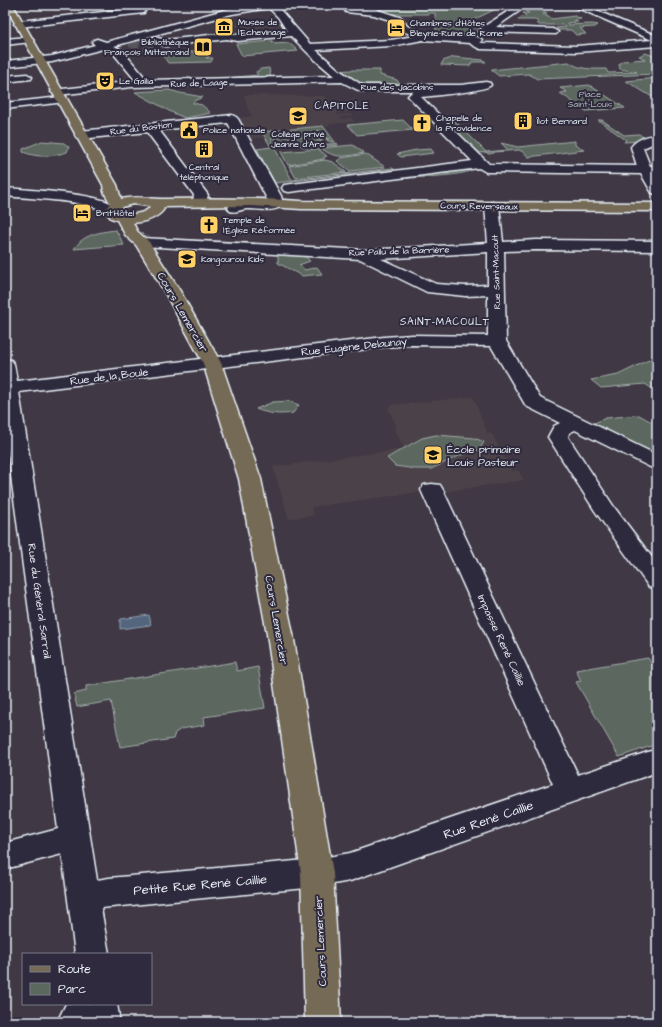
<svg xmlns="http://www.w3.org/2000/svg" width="662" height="1027" font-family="'Architects Daughter',sans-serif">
  <rect width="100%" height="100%" fill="#403844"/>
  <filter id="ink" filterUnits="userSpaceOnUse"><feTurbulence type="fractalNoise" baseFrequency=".025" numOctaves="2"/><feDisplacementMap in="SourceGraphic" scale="8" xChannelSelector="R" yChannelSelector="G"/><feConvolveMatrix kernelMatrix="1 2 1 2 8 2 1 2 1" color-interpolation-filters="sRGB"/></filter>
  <g filter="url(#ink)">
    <path fill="#4b4249" d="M 283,19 L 287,25 L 273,26 L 274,28 L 242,30 L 237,26 L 232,24 Z
      M 244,95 L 324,96 L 332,102 L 357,100 L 361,105 L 346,106 L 350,112 L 336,113 L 338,115 L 351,114 L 352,116 L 340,117 L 342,119 L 352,118 L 355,122 L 329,124 L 330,126 L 262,132 L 265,137 L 251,139 L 239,118 L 253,116 L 248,109 Z
      M 473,397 L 488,434 L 492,434 L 512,471 L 518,470 L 524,480 L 442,492 L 440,489 L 311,507 L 314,515 L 289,519 L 273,467 L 404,449 L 394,427 L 397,426 L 388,409 L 392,405 Z"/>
    <path fill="#5b685e" stroke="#a2acab" d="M 98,5 L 136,5 L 141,11 L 128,10 L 126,8 L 105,10 Z
      M 381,5 L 434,5 L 435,6 L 496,9 L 475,19 L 465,36 L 436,35 L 435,13 L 429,13 L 430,14 L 390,14 Z
      M 538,9 L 547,13 L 543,14 L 552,19 L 575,16 L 581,19 L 574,20 L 578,22 L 567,23 L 568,25 C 574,25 594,23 598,25 L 595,27 L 580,28 L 586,34 L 576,35 L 571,30 L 559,30 L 556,28 L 566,27 L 564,25 L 539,25 L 537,23 L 539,22 L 535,20 L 518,20 L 521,17 L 526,16 L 523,13 L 529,13 L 524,10 Z
      M 272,41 L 275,44 L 289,43 L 298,51 L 242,56 L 236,44 Z
      M 207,51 L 209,56 L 206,58 L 213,58 L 211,62 L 168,63 L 162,54 Z
      M 645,53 L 657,57 L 657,74 L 537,79 L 529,74 L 499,76 L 491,70 L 569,62 C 580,70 592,69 606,69 L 608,73 L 637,72 L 620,69 L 619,64 L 623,61 L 645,59 L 639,56 Z
      M 454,57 L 483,60 L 486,62 L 472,62 L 470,66 L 441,65 L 443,61 Z
      M 269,68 L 271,78 L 230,80 L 226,78 L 258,75 L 256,72 L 261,69 Z
      M 351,70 L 380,70 L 380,75 L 397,80 L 398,82 L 406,86 L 359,85 L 336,71 Z
      M 657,78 L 657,100 L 626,81 Z
      M 589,85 L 625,108 L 586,111 L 560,93 L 567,92 L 560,88 Z
      M 169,90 L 180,93 L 203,97 L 194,101 L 193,103 L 202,105 L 211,113 L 185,118 L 171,112 L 135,92 Z
      M 403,120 L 413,130 L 357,135 L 348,125 Z
      M 598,120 L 602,120 L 624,135 L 639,134 L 646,139 L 642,141 L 624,142 L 626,140 Z
      M 455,121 L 486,152 L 508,150 L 501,143 L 518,147 L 575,141 L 575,145 L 584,150 L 528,157 L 525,153 L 519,150 L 494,152 L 494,153 L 488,154 L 487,152 L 480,153 L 447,122 Z
      M 323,126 L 335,142 L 328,141 L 326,139 L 329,139 L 326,138 L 320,130 L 317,131 L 322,138 L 317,140 L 323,140 L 318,143 L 320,145 L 337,143 L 338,145 L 315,147 L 309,144 L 310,147 C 306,149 301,146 298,143 L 276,145 L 274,139 L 276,135 L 291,143 L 296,140 L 295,136 L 296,135 L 304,138 L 305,137 L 298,134 L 292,134 L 291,140 L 278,133 C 273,134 271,138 272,143 L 292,180 L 392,168 L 394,169 L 275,183 L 257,149 L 271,147 L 262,132 Z
      M 42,141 L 64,143 L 69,147 L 67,152 C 51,157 39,158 23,152 L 23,149 Z
      M 353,145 L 364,153 C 347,156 336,160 321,148 Z
      M 318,149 L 327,156 L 324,157 L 324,159 L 288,165 L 281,152 Z
      M 431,149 L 434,153 L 401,157 L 397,154 L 416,150 Z
      M 366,154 L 385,167 L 350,171 L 337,161 L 341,158 Z
      M 325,160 L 333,162 L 346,172 L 296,178 L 289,166 Z
      M 470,169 L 471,170 C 466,176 406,178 394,179 L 391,177 L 441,173 L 449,174 L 449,171 Z
      M 116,230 L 124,245 L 74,249 C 83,234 100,232 116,230 Z
      M 278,253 L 304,255 L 310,261 L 299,265 L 305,270 L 317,267 L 322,274 L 302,276 L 278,263 Z
      M 657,356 L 657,392 L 645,384 L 601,388 L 591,380 L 618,375 Z
      M 289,401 L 299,405 L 293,413 C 280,415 268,414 256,409 L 273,402 Z
      M 639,415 L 657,425 L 657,455 L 592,424 L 606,418 Z
      M 436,435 L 474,438 L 484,442 L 479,450 L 461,455 L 431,469 L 416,469 L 395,466 L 387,458 L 422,438 Z
      M 648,658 L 657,672 L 657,744 L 619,757 L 576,682 L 581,681 L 576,670 Z
      M 235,662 L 237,671 L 258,667 L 265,708 L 204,717 L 205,725 L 181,729 L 175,733 L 173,739 L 120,747 L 111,701 L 77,707 L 74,694 L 86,691 L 86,686 Z"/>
    <path fill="#52667e" stroke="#8e9eaf" d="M 149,615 L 151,624 L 150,625 L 120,629 L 120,620 L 121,619 Z"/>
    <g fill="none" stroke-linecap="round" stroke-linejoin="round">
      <path stroke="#59545f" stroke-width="10" stroke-dasharray="10 5" stroke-linecap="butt" d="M 471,26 L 484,26
        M 130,42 L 152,50"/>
      <g stroke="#e8f1f8" stroke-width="3">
        <path id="minor" d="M 254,5 L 276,5 L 310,44 L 391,40 L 414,36 L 401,30 L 396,22 L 374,15 L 346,12 L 342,5 L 350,5 L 352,8 L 367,9 L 365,5 L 374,5 L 378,10 L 402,18 L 407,26 L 425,34 L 477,37 L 480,38 L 482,40 L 480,42 L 482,43 L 576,46 L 652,40 L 571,5 L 583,5 L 657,36 L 657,46 L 576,52 L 480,49 L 472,45 L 470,43 L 423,40 L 391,46 L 316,50 L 339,70 L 362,85 L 461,85 L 486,82 L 490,83 L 491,85 C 487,91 432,96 421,97 L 489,164 L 637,166 L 631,147 C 636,140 649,134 657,136 L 657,142 L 643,148 L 650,166 L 657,166 L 657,174 L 654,174 L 657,179 L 657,194 L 652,193 L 641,174 L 486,172 L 479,168 L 289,192 L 284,191 L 282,188 L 284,185 L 472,161 L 410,98 L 408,96 L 413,91 L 360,91 L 342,82 L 132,87 L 57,95 L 51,92 L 53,90 L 136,81 L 114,54 L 103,49 L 52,62 L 5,67 L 5,61 L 52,56 L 95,45 L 92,42 L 94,40 L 97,39 L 106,42 L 228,9 ZM 269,8 L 278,17 L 287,31 L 238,35 L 227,33 L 166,40 L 154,37 L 149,40 L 151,42 L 166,46 L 227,39 L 238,41 L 291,36 L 312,57 L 334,76 L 147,80 L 122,50 L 114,46 L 232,14 Z
          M 518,5 L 528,5 L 496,27 L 553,29 L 558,32 L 556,34 L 490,32 L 484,35 L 481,34 L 479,32 L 483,27 Z
          M 625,5 L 657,5 L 657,9 L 629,8 Z
          M 141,8 L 145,11 L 144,13 L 19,27 L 14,24 L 19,21 Z
          M 28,37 L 33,40 L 31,42 L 5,45 L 5,39 Z
          M 27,74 L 32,77 L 31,79 L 5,82 L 5,76 Z
          M 61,97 L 65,98 L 67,100 L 65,102 L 5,109 L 5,103 Z
          M 232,115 L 236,117 L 238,119 L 281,196 L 283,204 C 276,214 256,208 246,209 C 240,210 236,213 230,211 L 228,208 L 230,205 L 246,201 L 268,201 L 228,123 L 159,130 L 208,195 L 205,205 L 200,206 L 195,205 L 193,202 L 194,195 L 147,132 L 81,139 L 77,138 L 75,135 L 77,132 L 81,131 Z
          M 5,188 C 26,190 108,193 119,209 L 117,212 C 108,214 102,209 94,207 C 65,199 34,199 5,196 Z
          M 492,202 L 497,203 L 499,206 L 503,242 L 536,240 L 657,241 L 657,251 L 536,250 L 504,251 L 506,341 L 540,398 L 657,455 L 657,469 L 650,467 L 575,430 L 569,433 L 568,437 L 614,507 L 657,564 L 657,589 L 649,587 L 595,511 L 548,437 L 554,426 L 560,423 L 526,406 L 491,346 L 412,345 L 384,347 L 19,392 L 97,880 L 109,878 L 317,859 L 350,853 L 553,784 L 421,490 L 424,485 L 432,484 L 440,485 L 443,490 L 578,775 L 657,749 L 657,772 L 350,881 L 317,887 L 101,908 L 109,954 L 75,954 L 62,854 L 5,869 L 5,843 L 58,829 L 5,431 L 5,359 L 11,360 L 14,364 L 17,381 L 384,337 L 412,335 L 488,336 L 488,295 L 465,296 L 427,292 L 360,259 L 142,246 L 137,245 L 135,242 L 137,239 L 142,238 L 366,250 L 488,243 L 485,206 L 487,203 ZM 488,252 L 488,285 L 465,286 L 436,284 L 381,259 Z
          M 66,1004 L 117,1004 L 120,1022 L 57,1022 Z"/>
      </g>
      <g stroke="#e8f1f8" stroke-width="3">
        <path id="major" d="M 5,5 L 13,5 L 117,185 L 121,199 C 138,195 147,199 164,199 C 210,198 255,198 301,201 L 657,203 L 657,211 L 301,209 L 251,206 L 163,207 L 164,209 C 157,219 145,222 133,223 L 137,231 L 149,242 L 180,291 L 221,363 L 261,479 L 293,634 L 333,873 L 341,1022 L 305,1022 L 301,873 L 267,634 L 239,479 L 203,363 L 164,291 L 136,245 L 126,236 L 117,220 L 111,218 L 105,211 L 110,203 L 104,192 L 103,185 ZM 133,204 L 149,206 L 150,208 C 141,215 128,216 119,210 L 122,207 Z"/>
      </g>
      <use href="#minor" fill="#2f2a3d" fill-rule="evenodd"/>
      <use href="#major" fill="#756a55" fill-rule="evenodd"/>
    </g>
  </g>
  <defs>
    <g id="museum-square" transform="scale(1)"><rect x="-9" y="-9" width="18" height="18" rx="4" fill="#ffd166" stroke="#2f2a3d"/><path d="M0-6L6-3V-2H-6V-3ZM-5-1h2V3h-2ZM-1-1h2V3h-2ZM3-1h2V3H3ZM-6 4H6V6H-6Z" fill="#111"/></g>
    <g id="hotel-square" transform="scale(1)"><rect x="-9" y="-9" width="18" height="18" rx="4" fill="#ffd166" stroke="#2f2a3d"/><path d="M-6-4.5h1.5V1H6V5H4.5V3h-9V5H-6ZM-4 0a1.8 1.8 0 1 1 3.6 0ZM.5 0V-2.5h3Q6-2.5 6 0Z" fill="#111"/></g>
    <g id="library-square" transform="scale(1)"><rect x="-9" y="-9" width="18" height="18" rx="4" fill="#ffd166" stroke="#2f2a3d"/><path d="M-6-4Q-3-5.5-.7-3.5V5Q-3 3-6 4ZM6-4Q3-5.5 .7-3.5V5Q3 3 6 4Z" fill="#111"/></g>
    <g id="theatre-square" transform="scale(1)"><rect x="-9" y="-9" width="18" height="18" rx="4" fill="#ffd166" stroke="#2f2a3d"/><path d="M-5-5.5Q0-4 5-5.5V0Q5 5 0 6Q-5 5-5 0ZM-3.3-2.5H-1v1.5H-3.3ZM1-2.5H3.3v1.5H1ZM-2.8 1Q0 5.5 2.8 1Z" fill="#111"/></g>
    <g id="school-square" transform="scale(1)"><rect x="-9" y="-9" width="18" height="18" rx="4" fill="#ffd166" stroke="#2f2a3d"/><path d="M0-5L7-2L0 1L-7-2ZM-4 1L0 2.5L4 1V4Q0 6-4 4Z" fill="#111"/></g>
    <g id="building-square" transform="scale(1)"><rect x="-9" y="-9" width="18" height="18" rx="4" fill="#ffd166" stroke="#2f2a3d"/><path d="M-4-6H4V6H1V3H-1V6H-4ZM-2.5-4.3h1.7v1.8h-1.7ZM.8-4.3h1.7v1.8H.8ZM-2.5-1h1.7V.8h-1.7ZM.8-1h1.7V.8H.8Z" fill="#111"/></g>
    <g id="church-square" transform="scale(1)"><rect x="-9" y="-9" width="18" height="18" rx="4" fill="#ffd166" stroke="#2f2a3d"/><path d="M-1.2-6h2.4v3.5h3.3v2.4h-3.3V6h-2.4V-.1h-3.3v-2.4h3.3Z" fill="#111"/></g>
    <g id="civic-square" transform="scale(1)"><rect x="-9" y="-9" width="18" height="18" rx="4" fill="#ffd166" stroke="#2f2a3d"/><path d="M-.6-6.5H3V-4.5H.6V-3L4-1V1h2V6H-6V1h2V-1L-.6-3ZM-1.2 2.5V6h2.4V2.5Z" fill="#111"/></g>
  </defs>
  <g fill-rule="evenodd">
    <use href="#museum-square" x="224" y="27"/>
    <use href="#hotel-square" x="396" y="28"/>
    <use href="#library-square" x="203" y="47"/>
    <use href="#theatre-square" x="105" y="81"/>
    <use href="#school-square" x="298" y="116"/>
    <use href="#building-square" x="523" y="121"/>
    <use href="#church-square" x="422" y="123"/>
    <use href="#civic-square" x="189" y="130"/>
    <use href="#building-square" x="204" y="149"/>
    <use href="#hotel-square" x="82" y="213"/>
    <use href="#church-square" x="209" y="225"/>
    <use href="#school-square" x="187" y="259"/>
    <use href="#school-square" x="433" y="455"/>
  </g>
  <g text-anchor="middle" stroke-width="4" stroke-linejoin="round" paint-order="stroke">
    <g font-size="9" fill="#e8f1f8" stroke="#2f2a3d" text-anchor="start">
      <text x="238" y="25">Musée de<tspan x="238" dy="10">l'Echevinage</tspan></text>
      <text x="410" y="26">Chambres d'Hôtes<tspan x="410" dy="10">Bleynie-Ruine de Rome</tspan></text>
      <text x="189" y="45" text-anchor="end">Bibliothèque<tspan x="189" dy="10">François Mitterrand</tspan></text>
      <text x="119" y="84">Le Gallia</text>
      <text x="436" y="121">Chapelle de<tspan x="436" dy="10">la Providence</tspan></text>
      <text x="537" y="124">Îlot Bernard</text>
      <text x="203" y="133">Police nationale</text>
      <text x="298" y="137" text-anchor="middle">Collège privé<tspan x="298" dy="10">Jeanne d'Arc</tspan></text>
      <text x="204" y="170" text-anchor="middle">Central<tspan x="204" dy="10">téléphonique</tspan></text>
      <text x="96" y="216">Brit'Hôtel</text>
      <text x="223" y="223">Temple de<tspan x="223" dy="10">l'Église Réformée</tspan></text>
      <text x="201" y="262">Kangourou Kids</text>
    </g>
    <g font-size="9" fill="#e8f1f8" stroke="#2f2a3d">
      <text transform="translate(199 83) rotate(-2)" y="3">Rue de Laage</text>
      <text x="397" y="90">Rue des Jacobins</text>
      <text transform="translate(141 128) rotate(-7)" y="3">Rue du Bastion</text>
      <text transform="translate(479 206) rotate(1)" y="3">Cours Reverseaux</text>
      <text transform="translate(399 251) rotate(-2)" y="3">Rue Pallu de la Barrière</text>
      <text transform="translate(496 272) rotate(-92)" y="3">Rue Saint-Macoult</text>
    </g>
    <g font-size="9" fill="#b0baba" stroke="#2f2a3d">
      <text x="590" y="97">Place<tspan x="590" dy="10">Saint-Louis</tspan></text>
    </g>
    <g font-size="10" letter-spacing="1" fill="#e8f1f8" stroke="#2f2a3d">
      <text x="342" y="109">CAPITOLE</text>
      <text x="445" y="325">SAINT-MACOULT</text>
    </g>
    <g font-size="11" fill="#e8f1f8" stroke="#2f2a3d">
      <text transform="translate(183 312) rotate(60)" y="4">Cours Lemercier</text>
      <text transform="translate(354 346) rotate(-6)" y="4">Rue Eugène Delaunay</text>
      <text transform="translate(109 376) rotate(-7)" y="4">Rue de la Boule</text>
      <text transform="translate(40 601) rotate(82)" y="4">Rue du Général Sarrail</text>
      <text transform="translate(277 620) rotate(80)" y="4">Cours Lemercier</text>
      <text transform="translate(502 640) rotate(65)" y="4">Impasse René Caillie</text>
      <text transform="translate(320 941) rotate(-93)" y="4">Cours Lemercier</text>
    </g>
    <g font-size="11" fill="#e8f1f8" stroke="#2f2a3d" text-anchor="start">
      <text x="447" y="453">École primaire<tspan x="447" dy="13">Louis Pasteur</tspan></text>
    </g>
    <g font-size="13" fill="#e8f1f8" stroke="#2f2a3d">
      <text transform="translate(488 819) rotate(-19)" y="5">Rue René Caillie</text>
      <text transform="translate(200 884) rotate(-5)" y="5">Petite Rue René Caillie</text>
    </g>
  </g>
  <rect width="662" height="1027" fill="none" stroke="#2f2a3d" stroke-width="20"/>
  <rect x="10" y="10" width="642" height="1007" fill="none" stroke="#e8f1f8" stroke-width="1.5" filter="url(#ink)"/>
  <rect x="22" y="953" width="130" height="52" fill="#2f2a3d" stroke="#797a88"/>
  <rect x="30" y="966" width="20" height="6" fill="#756a55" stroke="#797a88"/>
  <text x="58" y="973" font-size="12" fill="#e8f1f8">Route</text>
  <rect x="30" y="983" width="20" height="12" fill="#5b685e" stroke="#797a88"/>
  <text x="58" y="993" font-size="12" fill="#e8f1f8">Parc</text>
</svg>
